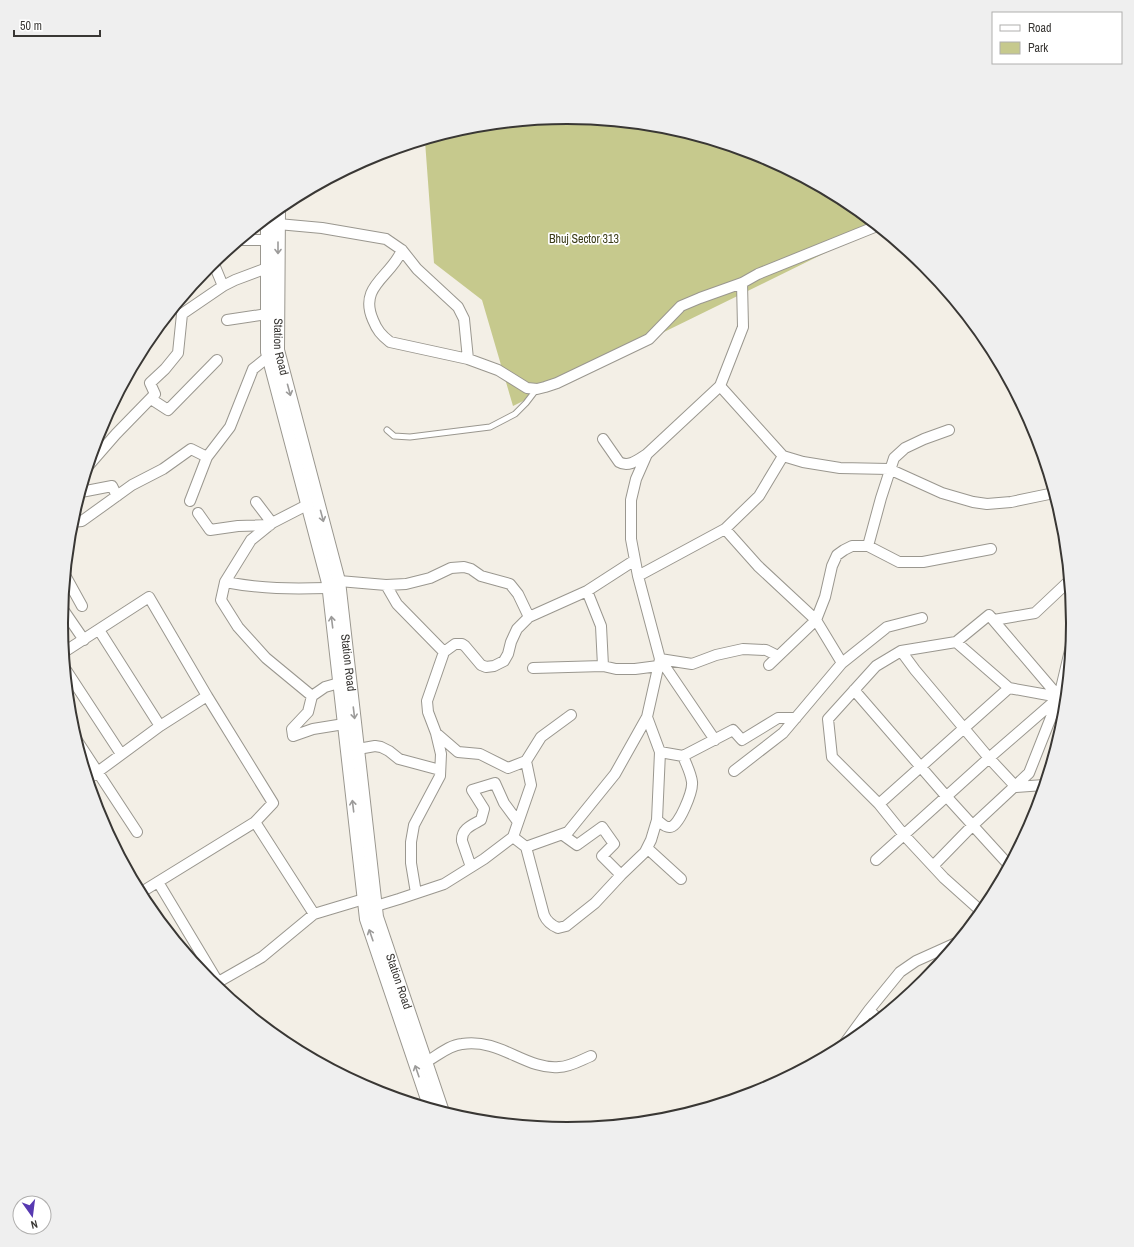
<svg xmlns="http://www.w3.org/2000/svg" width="1134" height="1247" font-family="'Archivo Narrow',sans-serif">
  <rect width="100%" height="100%" fill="#f3efe6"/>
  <path fill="#c6c98d" d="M 567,118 L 666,127 L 761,156 L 848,203 L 878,227 L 513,406 L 482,300 L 434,263 L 425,141 L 469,127 Z"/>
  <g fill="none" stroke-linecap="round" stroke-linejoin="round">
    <g stroke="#9a978f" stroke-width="7">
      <path id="service" d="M 387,430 L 394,436 L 410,437 L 490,427 L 515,414 L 526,403 L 536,390"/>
    </g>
    <g stroke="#9a978f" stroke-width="12">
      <path id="minor" d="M 278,224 L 322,228 L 386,239 L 402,250 L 417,269 L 458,307 L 464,319 L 468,359 L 498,370 L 527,388 L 537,389 L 545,387 L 557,383 L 649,339 L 681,306 L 700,298 L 742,283 L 758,274 L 877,226
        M 240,240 L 267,240
        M 402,250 C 391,277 358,286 373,320 C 377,330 381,335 390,342 L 468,359
        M 213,262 L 223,286
        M 227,320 L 267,314
        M 720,386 L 783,456 L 803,462 L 840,468 L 889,469 L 942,493 L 973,502 L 987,504 L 1011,502 L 1054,493
        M 151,399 L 168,410 L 217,360
        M 603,439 L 619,462 C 629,468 639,459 647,454
        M 89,465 L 116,434 L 155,394 L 150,383 L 165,369 L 178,353 L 182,314 L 223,286 L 235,280 L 267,268
        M 81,492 L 112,486 L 117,496
        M 190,501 L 207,457 L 230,427 L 253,369 L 268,357
        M 256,502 L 272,523
        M 307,505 L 272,523 L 251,540 L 225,582 L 221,600 L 238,627 L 266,658 L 312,696
        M 198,513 L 210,530 L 238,526 L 270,525
        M 72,522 L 82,521 L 132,485 L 163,469 L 191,449 L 207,457
        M 725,529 L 758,566 L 816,620 L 769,665
        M 868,546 L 881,498 L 894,458 L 905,448 L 924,439 L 949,430
        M 638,576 L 725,529 L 759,496 L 783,456
        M 66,577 L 82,606
        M 339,581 L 386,585 L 406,584 L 430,578 L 451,568 L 464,567 L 471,569 L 481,576 L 510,584 L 518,594 L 529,617
        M 225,582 C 262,589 291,589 328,588
        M 386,585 L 397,604 L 444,652
        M 587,591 L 601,626 L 603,666
        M 62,608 L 84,640
        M 994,620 L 1035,613 L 1069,581
        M 99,630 L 160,726
        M 956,642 L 989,615 L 1059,697
        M 901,651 L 915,670 L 989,758 L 1057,699
        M 64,652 L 149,597 L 207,696 L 273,803 L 255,822 L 140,893
        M 660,659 L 692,664 L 716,655 L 743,649 L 766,650 L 778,656
        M 660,659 L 715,740
        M 842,663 L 816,620 L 825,597 L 832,566 L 837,555 L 844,550 L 852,546 L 868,546 L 899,562 L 923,562 L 991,549
        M 533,668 L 603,666 L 616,669 L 635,669 L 658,666
        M 66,670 L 121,754
        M 339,683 L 325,687 L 312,696 L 308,712 L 292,729 L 293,736 L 313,729 L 344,724
        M 854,690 L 946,796 L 1007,863
        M 436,733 L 458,752 L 480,754 L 508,768 L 526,761 L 541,737 L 571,715
        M 76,739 L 137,832
        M 358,749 L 375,746 L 381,747 L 389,751 L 399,759 L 440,770
        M 660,752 L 683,756 L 733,730 L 742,740 L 778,718 L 796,718
        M 734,771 L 783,733 L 842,663 L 887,627 L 922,618
        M 88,779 L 160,726 L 207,696
        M 879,804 L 1009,688
        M 657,820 C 660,822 665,828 670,827 C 679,827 693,791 692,782 C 691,773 686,764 683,756
        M 255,822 L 314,914
        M 563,835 L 577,845 L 602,827 L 614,844 L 602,856 L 621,875
        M 513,837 L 526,847 L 544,915 C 547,922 551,925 558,928 L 566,926 L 595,903 L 621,875 L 645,852 L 651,840 L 657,820 L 660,752 L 647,717
        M 526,847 L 568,832 L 615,774 L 647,717 L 660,659 L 638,576 L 631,539 L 631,500 L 636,479 L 647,454 L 720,386 L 743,327 L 742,283
        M 647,848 L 681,879
        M 876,860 L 989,758 L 1016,787 L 1044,785
        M 933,866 L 972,826 L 1029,773 L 1059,697 L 1071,646
        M 471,867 L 462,841 C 461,829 472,825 481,820 L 484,809 L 472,790 L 495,783 L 504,803 L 518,822
        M 158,882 L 218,982
        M 416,893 L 411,863 L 411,842 L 414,825 L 440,776 L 441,754 L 436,733 L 428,712 L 427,701 L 444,652 L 455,644 L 462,644 L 465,646 L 481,665 L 486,667 L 494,666 L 504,661 L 508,654 L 511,642 L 517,629 L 529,617 L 587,591 L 635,560
        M 376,906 L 399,899 L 444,884 L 484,859 L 513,837 L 531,785 L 526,761
        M 982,912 L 944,878 L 904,835 L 879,804 L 832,757 L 828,719 L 876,666 L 901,651 L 956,642 L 1009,688 L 1059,697
        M 213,985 L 262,957 L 314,914 L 364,899
        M 869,1010 L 878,1019
        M 842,1047 L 869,1010 L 900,972 L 916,961 L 956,943
        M 426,1062 C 437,1056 449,1045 462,1044 C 500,1038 526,1070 559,1067 C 570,1067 581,1060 591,1056"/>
    </g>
    <g stroke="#9a978f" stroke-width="14">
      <g id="tertiary">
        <path id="s1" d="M 279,209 L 278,350 L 339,581 L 377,917 L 443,1112"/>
        <path d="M 267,218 L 267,352 L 328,583 L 366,919 L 430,1108"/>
      </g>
    </g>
    <use href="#service" stroke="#fff" stroke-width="5"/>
    <use href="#minor" stroke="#fff" stroke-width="10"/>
    <use href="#tertiary" stroke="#fff" stroke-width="12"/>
  </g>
  <defs><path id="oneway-shaft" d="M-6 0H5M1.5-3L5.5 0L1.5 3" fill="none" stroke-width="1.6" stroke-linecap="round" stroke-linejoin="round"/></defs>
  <g stroke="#9c9b9a">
    <use href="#oneway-shaft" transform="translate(278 248) rotate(90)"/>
    <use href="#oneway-shaft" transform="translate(289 390) rotate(75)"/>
    <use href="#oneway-shaft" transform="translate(322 516) rotate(75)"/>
    <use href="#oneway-shaft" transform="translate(332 622) rotate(-97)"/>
    <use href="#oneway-shaft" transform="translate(354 713) rotate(83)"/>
    <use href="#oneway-shaft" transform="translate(353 806) rotate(-97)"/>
    <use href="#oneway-shaft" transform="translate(371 935) rotate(-109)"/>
    <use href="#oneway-shaft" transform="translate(417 1071) rotate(-109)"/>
  </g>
  <g text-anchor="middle" stroke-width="3.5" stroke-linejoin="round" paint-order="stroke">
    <g font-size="12" fill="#3b3c18" stroke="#fff">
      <text x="584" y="243">Bhuj Sector 313</text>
    </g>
    <g font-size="12" fill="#393734" stroke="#fff">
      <text dy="4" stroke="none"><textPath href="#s1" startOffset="138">Station Road</textPath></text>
      <text dy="4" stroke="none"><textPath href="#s1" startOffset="462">Station Road</textPath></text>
      <text dy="4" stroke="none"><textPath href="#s1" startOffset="786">Station Road</textPath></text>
    </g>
  </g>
  <path d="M0 0H1134V1247H0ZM68 623a499 499 0 1 1 998 0a499 499 0 1 1-998 0Z" fill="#efefef" fill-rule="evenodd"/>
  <path fill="none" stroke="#393734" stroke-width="2" d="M68 623a499 499 0 1 1 998 0a499 499 0 1 1-998 0Z"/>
  <rect x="992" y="12" width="130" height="52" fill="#ffffff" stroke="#b0afae"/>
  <rect x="1000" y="25" width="20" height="6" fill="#ffffff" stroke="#b0afae"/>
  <text x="1028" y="32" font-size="12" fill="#393734">Road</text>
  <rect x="1000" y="42" width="20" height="12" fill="#c6c98d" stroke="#b0afae"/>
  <text x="1028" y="52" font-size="12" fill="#393734">Park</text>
  <g transform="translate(32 1215) rotate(166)"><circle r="19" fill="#ffffff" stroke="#b0afae"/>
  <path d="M0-3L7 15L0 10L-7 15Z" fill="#5739b1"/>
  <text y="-6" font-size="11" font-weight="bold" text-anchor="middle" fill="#393734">N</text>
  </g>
  <path d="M14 30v6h86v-6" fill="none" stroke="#393734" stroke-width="2"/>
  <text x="20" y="30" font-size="12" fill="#393734" stroke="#ffffff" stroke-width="3" paint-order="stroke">50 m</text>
</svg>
